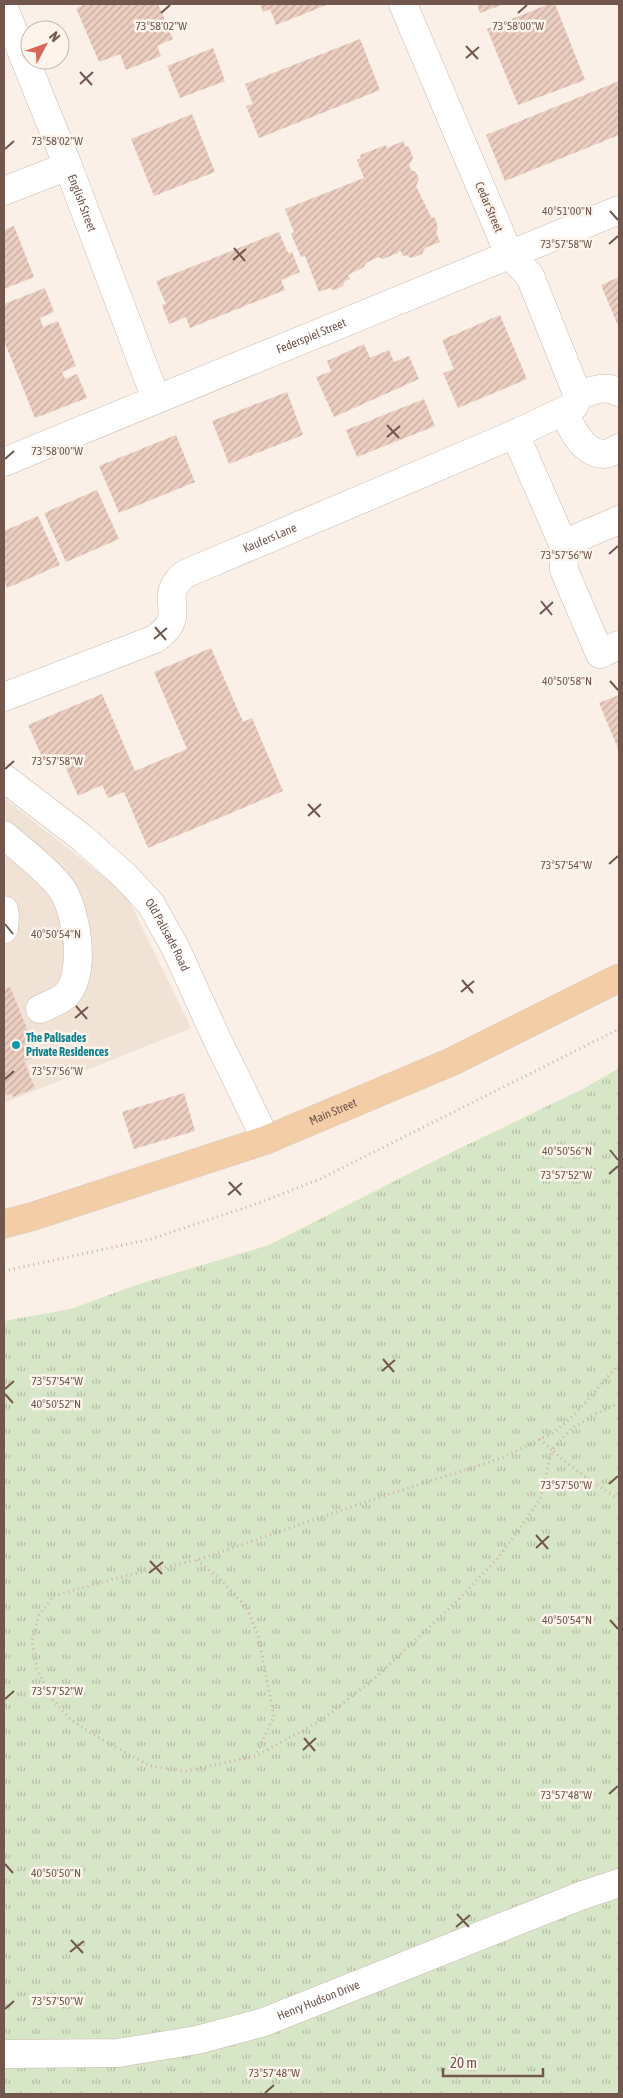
<svg xmlns="http://www.w3.org/2000/svg" width="623" height="2098" font-family="'Asap Condensed',sans-serif">
  <defs>
    <pattern id="park-tufts" width="24" height="20" patternUnits="userSpaceOnUse" patternTransform="scale(1.25)"><rect width="24" height="20" fill="#d7e6c6"/><path d="M3 7l-1-3M5 7V3M7 7l1-3M15 17l-1-3M17 17v-4M19 17l1-3" fill="none" stroke="#b3bda3"/></pattern>
    <pattern id="building-hatch" width="6" height="6" patternUnits="userSpaceOnUse" patternTransform="scale(1.25)"><rect width="6" height="6" fill="#eccec1"/><path d="M-1 1l2-2M0 6l6-6M5 7l2-2" fill="none" stroke="#c4aa9f"/></pattern>
  </defs>
  <rect width="100%" height="100%" fill="#faf0e7"/>
  <path fill="#f1e2d6" d="M 4,798 L 126,894 L 191,1028 L 4,1103 Z"/>
  <path fill="url(#park-tufts)" d="M 619,1068 L 619,2094 L 4,2094 L 4,1321 L 71,1309 L 139,1284 L 269,1245 L 448,1154 L 585,1088 Z"/>
  <path fill="url(#building-hatch)" d="M 86,4 L 158,4 L 173,39 L 157,46 L 161,56 L 126,70 L 120,54 L 99,62 L 76,8 Z
    M 260,4 L 329,4 L 276,25 L 270,9 L 263,12 Z
    M 477,4 L 504,4 L 480,13 Z
    M 549,4 L 555,4 L 585,80 L 518,105 L 487,29 Z
    M 360,39 L 380,90 L 259,138 L 246,106 L 253,104 L 245,84 Z
    M 213,48 L 225,81 L 180,98 L 167,66 Z
    M 619,81 L 619,135 L 505,181 L 486,135 Z
    M 192,114 L 215,172 L 154,196 L 131,139 Z
    M 403,141 L 405,146 L 409,147 L 413,158 L 409,165 L 411,170 L 416,172 L 419,179 L 416,186 L 431,217 L 435,218 L 438,228 L 436,232 L 440,242 L 425,248 L 422,254 L 411,258 L 406,255 L 403,256 L 400,250 L 398,253 L 383,259 L 378,257 L 366,263 L 364,267 L 348,275 L 350,279 L 345,281 L 343,286 L 334,290 L 329,288 L 319,292 L 305,256 L 301,257 L 291,234 L 294,232 L 285,209 L 364,178 L 357,160 L 361,158 L 360,155 L 386,145 L 387,148 Z
    M 14,226 L 34,277 L 4,289 L 4,230 Z
    M 279,232 L 288,253 L 292,252 L 300,272 L 281,280 L 285,290 L 190,328 L 186,317 L 169,324 L 162,305 L 166,304 L 156,281 Z
    M 619,277 L 619,328 L 601,285 Z
    M 45,288 L 54,312 L 40,318 L 43,327 L 58,321 L 76,366 L 62,372 L 65,379 L 77,374 L 87,398 L 35,418 L 4,341 L 4,304 Z
    M 500,315 L 527,379 L 458,408 L 443,373 L 454,369 L 442,340 Z
    M 364,344 L 370,358 L 389,350 L 394,362 L 409,356 L 419,379 L 334,417 L 316,377 L 331,371 L 327,361 Z
    M 287,392 L 303,435 L 229,464 L 212,421 Z
    M 424,399 L 435,426 L 357,457 L 346,430 Z
    M 176,435 L 195,482 L 119,513 L 99,466 Z
    M 97,490 L 119,539 L 66,562 L 44,513 Z
    M 38,516 L 60,565 L 7,588 L 4,580 L 4,531 Z
    M 211,648 L 243,722 L 252,718 L 283,791 L 148,848 L 124,792 L 108,798 L 102,785 L 78,796 L 63,761 L 47,768 L 28,725 L 102,694 L 135,771 L 187,749 L 154,672 Z
    M 619,695 L 619,751 L 599,703 Z
    M 10,987 L 28,1031 L 24,1033 L 34,1057 L 24,1061 L 35,1088 L 13,1097 L 11,1093 L 4,1096 L 4,990 Z
    M 184,1093 L 195,1131 L 134,1149 L 122,1112 Z"/>
  <g fill="none" stroke-linecap="round" stroke-linejoin="round">
    <g stroke="#cbb8ae" stroke-width="29">
      <g id="minor">
        <path id="s1" d="M 4,8 L 68,166 L 156,399"/>
        <path d="M 4,191 L 68,166"/>
        <path d="M 578,396 C 593,390 604,385 619,392"/>
        <path d="M 564,412 C 572,429 582,453 604,454 C 609,454 615,450 619,448"/>
        <path d="M 515,434 L 563,544 L 619,520"/>
        <path id="s2" d="M 4,462 L 619,210"/>
        <path d="M 563,544 L 564,570 L 600,654 L 619,645"/>
        <path id="s3" d="M 4,697 L 155,639 C 192,613 154,599 185,574 L 515,434 L 574,406 L 578,396 L 530,276 L 509,254 L 403,4"/>
        <path id="s4" d="M 4,778 L 81,837 L 125,876 L 151,904 L 176,949 L 216,1037 L 266,1140"/>
        <path d="M 4,835 C 20,849 52,873 63,891 C 77,914 86,972 67,994 C 61,1001 48,1005 40,1009"/>
        <path d="M 4,910 L 5,916 L 4,929"/>
        <path id="s5" d="M 4,2054 L 118,2053 L 197,2040 L 264,2022 L 580,1896 L 619,1883"/>
      </g>
    </g>
    <g stroke="#d4cdca" stroke-width="29">
      <g id="major">
        <path id="s6" d="M 4,1224 L 34,1216 L 266,1140 L 451,1062 L 619,978"/>
      </g>
    </g>
    <path stroke="#d1b1a4" stroke-width="3" stroke-dasharray="1 4" stroke-linecap="butt" d="M 4,1271 L 151,1239 L 259,1203 L 320,1179 L 619,1029
      M 619,1403 L 595,1414 L 571,1429 L 552,1450 C 573,1469 595,1484 619,1499
      M 540,1439 L 552,1450 L 540,1500 L 498,1558 L 459,1599 L 374,1679 L 320,1721 L 256,1756 L 187,1771 L 150,1766 L 94,1735 L 70,1719 L 52,1699 L 37,1669 L 32,1641 L 39,1615 L 53,1596 L 132,1574 L 197,1560 L 374,1499 L 502,1458 L 556,1431 L 576,1413 L 619,1364
      M 197,1560 L 221,1580 L 247,1608 L 258,1635 L 274,1716 L 256,1755"/>
    <use href="#minor" stroke="#fff" stroke-width="28"/>
    <use href="#major" stroke="#f2cda6" stroke-width="28"/>
  </g>
  <path fill="none" stroke="#71574e" stroke-width="2" d="M 161,13 L 170,5M 518,13 L 527,5M 466,46 L 478,59M 466,58 L 479,47M 80,72 L 92,85M 80,84 L 93,72M 5,149 L 14,141M 610,211 L 618,220M 609,244 L 618,236M 234,248 L 245,261M 233,260 L 246,249M 387,425 L 399,438M 387,437 L 400,426M 5,459 L 14,451M 609,554 L 618,546M 541,601 L 552,615M 540,614 L 553,602M 155,627 L 166,640M 154,639 L 167,628M 610,681 L 618,690M 5,769 L 14,761M 308,804 L 320,817M 308,816 L 321,804M 609,864 L 618,856M 5,924 L 13,934M 462,980 L 473,993M 461,992 L 474,981M 76,1006 L 87,1019M 75,1018 L 88,1007M 5,1079 L 14,1071M 610,1150 L 618,1160M 609,1174 L 618,1166M 229,1182 L 241,1195M 228,1195 L 242,1183M 383,1359 L 394,1372M 382,1371 L 395,1360M 5,1389 L 14,1381M 5,1394 L 13,1403M 609,1484 L 618,1476M 536,1535 L 548,1549M 536,1548 L 549,1536M 150,1561 L 162,1574M 149,1573 L 163,1562M 610,1620 L 618,1629M 5,1699 L 14,1691M 304,1738 L 315,1751M 303,1750 L 316,1738M 609,1794 L 618,1786M 5,1864 L 13,1873M 457,1914 L 469,1927M 456,1927 L 470,1915M 71,1940 L 83,1953M 70,1952 L 84,1941M 5,2009 L 14,2001M 265,2093 L 274,2085"/>
  <circle fill="#0f9aa8" stroke="#fdf5ec" stroke-width="2" cx="16" cy="1045" r="5"/>
  <g text-anchor="middle" stroke-width="5" stroke-linejoin="round" paint-order="stroke">
    <g font-size="12" fill="#71574e" stroke="#fdf5ec">
      <text dy="4" stroke="none"><textPath href="#s1" startOffset="210">English Street</textPath></text>
      <text transform="translate(489 207) rotate(67)" y="4">Cedar Street</text>
      <text dy="4" stroke="none"><textPath href="#s2" startOffset="332">Federspiel Street</textPath></text>
      <text dy="4" stroke="none"><textPath href="#s3" startOffset="330">Kaufers Lane</textPath></text>
      <text dy="4" stroke="none"><textPath href="#s4" startOffset="229">Old Palisade Road</textPath></text>
      <text dy="4" stroke="none"><textPath href="#s6" startOffset="348">Main Street</textPath></text>
      <text dy="4" stroke="none"><textPath href="#s5" startOffset="322">Henry Hudson Drive</textPath></text>
    </g>
    <g font-size="12" font-weight="bold" fill="#0d838f" stroke="#fdf5ec" text-anchor="start">
      <text x="26" y="1042">The Palisades<tspan x="26" dy="14">Private Residences</tspan></text>
    </g>
  </g>
  <g font-size="12" text-anchor="middle" fill="#71574e" stroke="#fdf5ec" stroke-width="5" stroke-linejoin="round" paint-order="stroke">
    <text x="161" y="30">73°58'02"W</text>
    <text x="518" y="30">73°58'00"W</text>
    <text x="57" y="145">73°58'02"W</text>
    <text x="567" y="215">40°51'00"N</text>
    <text x="566" y="248">73°57'58"W</text>
    <text x="57" y="455">73°58'00"W</text>
    <text x="566" y="559">73°57'56"W</text>
    <text x="567" y="685">40°50'58"N</text>
    <text x="57" y="765">73°57'58"W</text>
    <text x="566" y="869">73°57'54"W</text>
    <text x="56" y="938">40°50'54"N</text>
    <text x="57" y="1075">73°57'56"W</text>
    <text x="567" y="1155">40°50'56"N</text>
    <text x="566" y="1179">73°57'52"W</text>
    <text x="57" y="1385">73°57'54"W</text>
    <text x="56" y="1408">40°50'52"N</text>
    <text x="566" y="1489">73°57'50"W</text>
    <text x="567" y="1624">40°50'54"N</text>
    <text x="57" y="1695">73°57'52"W</text>
    <text x="566" y="1799">73°57'48"W</text>
    <text x="56" y="1877">40°50'50"N</text>
    <text x="57" y="2005">73°57'50"W</text>
    <text x="274" y="2077">73°57'48"W</text>
  </g>
  <rect width="623" height="2098" fill="none" stroke="#71574e" stroke-width="10"/>
  <g transform="translate(45 45) rotate(49)"><circle r="24" fill="#fdf5ec" stroke="#c5b6ad"/>
  <path d="M0-4L9 19L0 12L-9 19Z" fill="#d76759"/>
  <text y="-8" font-size="14" font-weight="bold" text-anchor="middle" fill="#71574e">N</text>
  </g>
  <path d="M443 2068v8h100v-8" fill="none" stroke="#71574e" stroke-width="2.5"/>
  <text x="450" y="2068" font-size="15" fill="#71574e" stroke="#fdf5ec" stroke-width="4" paint-order="stroke">20 m</text>
</svg>
